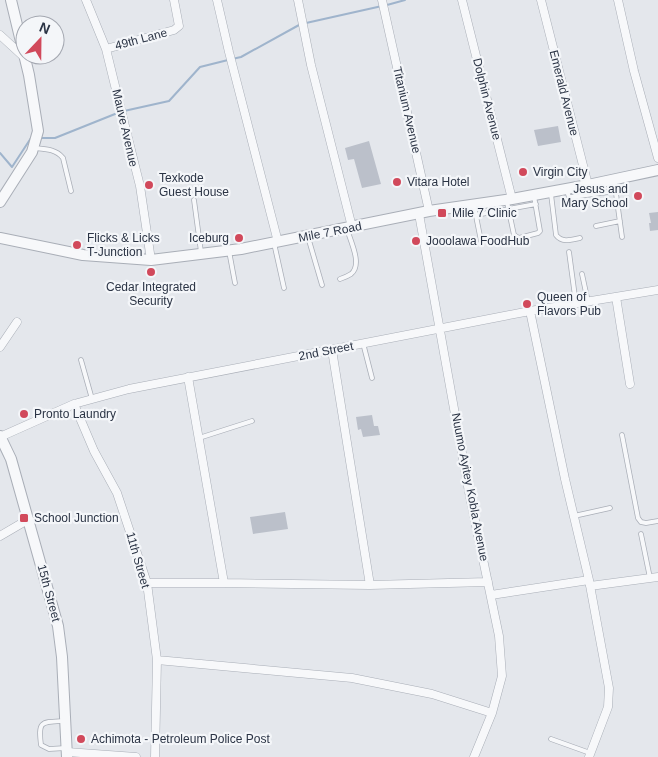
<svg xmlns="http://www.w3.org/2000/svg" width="658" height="757" font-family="Arial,sans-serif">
  <rect width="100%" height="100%" fill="#e4e7ec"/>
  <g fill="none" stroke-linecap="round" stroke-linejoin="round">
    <path stroke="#9fb4cc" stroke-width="2" d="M 387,5 L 405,0
      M 306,23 L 382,6
      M 232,59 L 241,57 L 299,25
      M 124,111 L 169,101 L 200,67 L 228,60
      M 39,138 L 55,138 L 120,112
      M 0,153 L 12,167 L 31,138 L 32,138"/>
  </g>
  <path fill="#bbc0ca" d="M 558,126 L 561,142 L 538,146 L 534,130 Z
    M 369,141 L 381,184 L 362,188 L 354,159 L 348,160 L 345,148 Z
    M 658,212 L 658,230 L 650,231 L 649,223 L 651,223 L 649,213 Z
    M 372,415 L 374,426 L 378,426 L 380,435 L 363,437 L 361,429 L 358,430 L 356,417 Z
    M 285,512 L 288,529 L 253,534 L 250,517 Z"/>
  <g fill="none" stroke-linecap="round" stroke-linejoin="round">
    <g stroke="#a9aeb7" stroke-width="5.5">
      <path id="service" d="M 34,148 C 45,149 56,149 63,158 L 71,191
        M 614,179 L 622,237
        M 567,191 L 569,197 L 572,197 L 616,191
        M 551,194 L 556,235 C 562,243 571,240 580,238
        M 194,200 L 201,252
        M 507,202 L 514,235 L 519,238 L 538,233 L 540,231 L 534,196
        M 474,206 L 481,241
        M 476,215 L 536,204
        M 596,226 L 620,221
        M 308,237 L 322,285
        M 274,243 L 284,288
        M 229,251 L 235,283
        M 569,252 L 576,304
        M 582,274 L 588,302
        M 340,279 C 343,278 348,276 351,274 C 363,265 350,240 347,229
        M 363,343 L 372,378
        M 81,360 L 92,399
        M 622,435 L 638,518 L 641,522 L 646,523 L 658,521
        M 199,438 L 252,421
        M 574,516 L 610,508
        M 641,534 L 650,578
        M 63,721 C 41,722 38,721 41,745 L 49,749 L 66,748
        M 551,739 L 590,753"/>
    </g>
    <g stroke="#a9aeb7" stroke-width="9">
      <path id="minor" d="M 86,0 L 106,49 L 119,102 L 140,186 L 151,260
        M 217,0 L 229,52 L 278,242
        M 298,0 L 311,65 L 352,227
        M 382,0 L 429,211
        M 462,0 L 512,199
        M 541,0 L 588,185
        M 618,0 L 634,71 L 658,158
        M 0,35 L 24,57
        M 106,49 L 174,30 L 179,26 L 174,0
        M 419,214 L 469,492 L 499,636 L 502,676 L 492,713 L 474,757
        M 616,297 L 630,384
        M 530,311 L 565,479 L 589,580 L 609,688 L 608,707 L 589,757
        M 0,347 L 17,322
        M 332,350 L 370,585
        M 188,377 L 224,583
        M 74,404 L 94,451 L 117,493 L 147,583 L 157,660 L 155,757
        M 0,437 L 74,404 L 129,389 L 530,311 L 658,290
        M 0,536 L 29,519
        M 147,583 L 224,583 L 370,585 L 488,582
        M 590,586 L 658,577
        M 491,595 L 589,580
        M 157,660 L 352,678 L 432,694 L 492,713
        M 67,752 L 136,757"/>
    </g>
    <g stroke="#a9aeb7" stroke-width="12">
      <path id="tertiary" d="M 0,202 L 32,152 L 38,131 L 29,75 L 11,0
        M 0,238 L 83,255 L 151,260 L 241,249 L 429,211 L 512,199 L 588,185 L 658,170
        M 0,436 L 11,459 L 58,626 L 62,657 L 67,757"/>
    </g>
    <use href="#service" stroke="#f7f8fa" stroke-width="4"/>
    <use href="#minor" stroke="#f7f8fa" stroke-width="8"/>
    <use href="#tertiary" stroke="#f7f8fa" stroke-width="10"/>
  </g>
  <g fill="#d1495b" stroke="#f4f6f9" stroke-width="2">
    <circle cx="523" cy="172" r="5"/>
    <circle cx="397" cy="182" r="5"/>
    <circle cx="149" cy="185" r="5"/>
    <circle cx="638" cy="196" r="5"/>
    <rect x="437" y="208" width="10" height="10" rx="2.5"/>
    <circle cx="239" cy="238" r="5"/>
    <circle cx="416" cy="241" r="5"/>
    <circle cx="77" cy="245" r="5"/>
    <circle cx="151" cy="272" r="5"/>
    <circle cx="527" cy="304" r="5"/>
    <circle cx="24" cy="414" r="5"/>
    <rect x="19" y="513" width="10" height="10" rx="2.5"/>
    <circle cx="81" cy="739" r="5"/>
  </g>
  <g text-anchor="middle" stroke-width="4.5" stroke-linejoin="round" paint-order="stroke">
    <g font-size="12" fill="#2b3445" stroke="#f4f6f9">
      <text transform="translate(141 39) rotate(-15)" y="4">49th Lane</text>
      <text transform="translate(564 93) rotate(76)" y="4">Emerald Avenue</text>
      <text transform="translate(487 99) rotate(76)" y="4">Dolphin Avenue</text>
      <text transform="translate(407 110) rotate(77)" y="4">Titanium Avenue</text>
      <text transform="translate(125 128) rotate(77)" y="4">Mauve Avenue</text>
      <text transform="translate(330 232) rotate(-11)" y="4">Mile 7 Road</text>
      <text transform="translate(326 351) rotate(-11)" y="4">2nd Street</text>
      <text transform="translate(470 487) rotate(79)" y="4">Nuumo Ayitey Kobla Avenue</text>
      <text transform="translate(138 560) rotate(74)" y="4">11th Street</text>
      <text transform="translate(49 593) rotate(75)" y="4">15th Street</text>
    </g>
    <g font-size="12" fill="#2b3445" stroke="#f4f6f9" text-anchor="start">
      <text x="533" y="176">Virgin City</text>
      <text x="159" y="182">Texkode<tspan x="159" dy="14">Guest House</tspan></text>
      <text x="407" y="186">Vitara Hotel</text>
      <text x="628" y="193" text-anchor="end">Jesus and<tspan x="628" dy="14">Mary School</tspan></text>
      <text x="452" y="217">Mile 7 Clinic</text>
      <text x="87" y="242">Flicks &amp; Licks<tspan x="87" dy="14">T-Junction</tspan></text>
      <text x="229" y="242" text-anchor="end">Iceburg</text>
      <text x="426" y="245">Jooolawa FoodHub</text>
      <text x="151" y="291" text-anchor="middle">Cedar Integrated<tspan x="151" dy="14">Security</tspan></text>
      <text x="537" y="301">Queen of<tspan x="537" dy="14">Flavors Pub</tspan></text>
      <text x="34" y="418">Pronto Laundry</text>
      <text x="34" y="522">School Junction</text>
      <text x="91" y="743">Achimota - Petroleum Police Post</text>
    </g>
  </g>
  <g transform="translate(40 40) rotate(22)"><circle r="24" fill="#f4f6f9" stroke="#a4a8b1"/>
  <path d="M0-4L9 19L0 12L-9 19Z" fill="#d1495b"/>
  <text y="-8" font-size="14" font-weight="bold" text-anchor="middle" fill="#2b3445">N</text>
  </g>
</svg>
